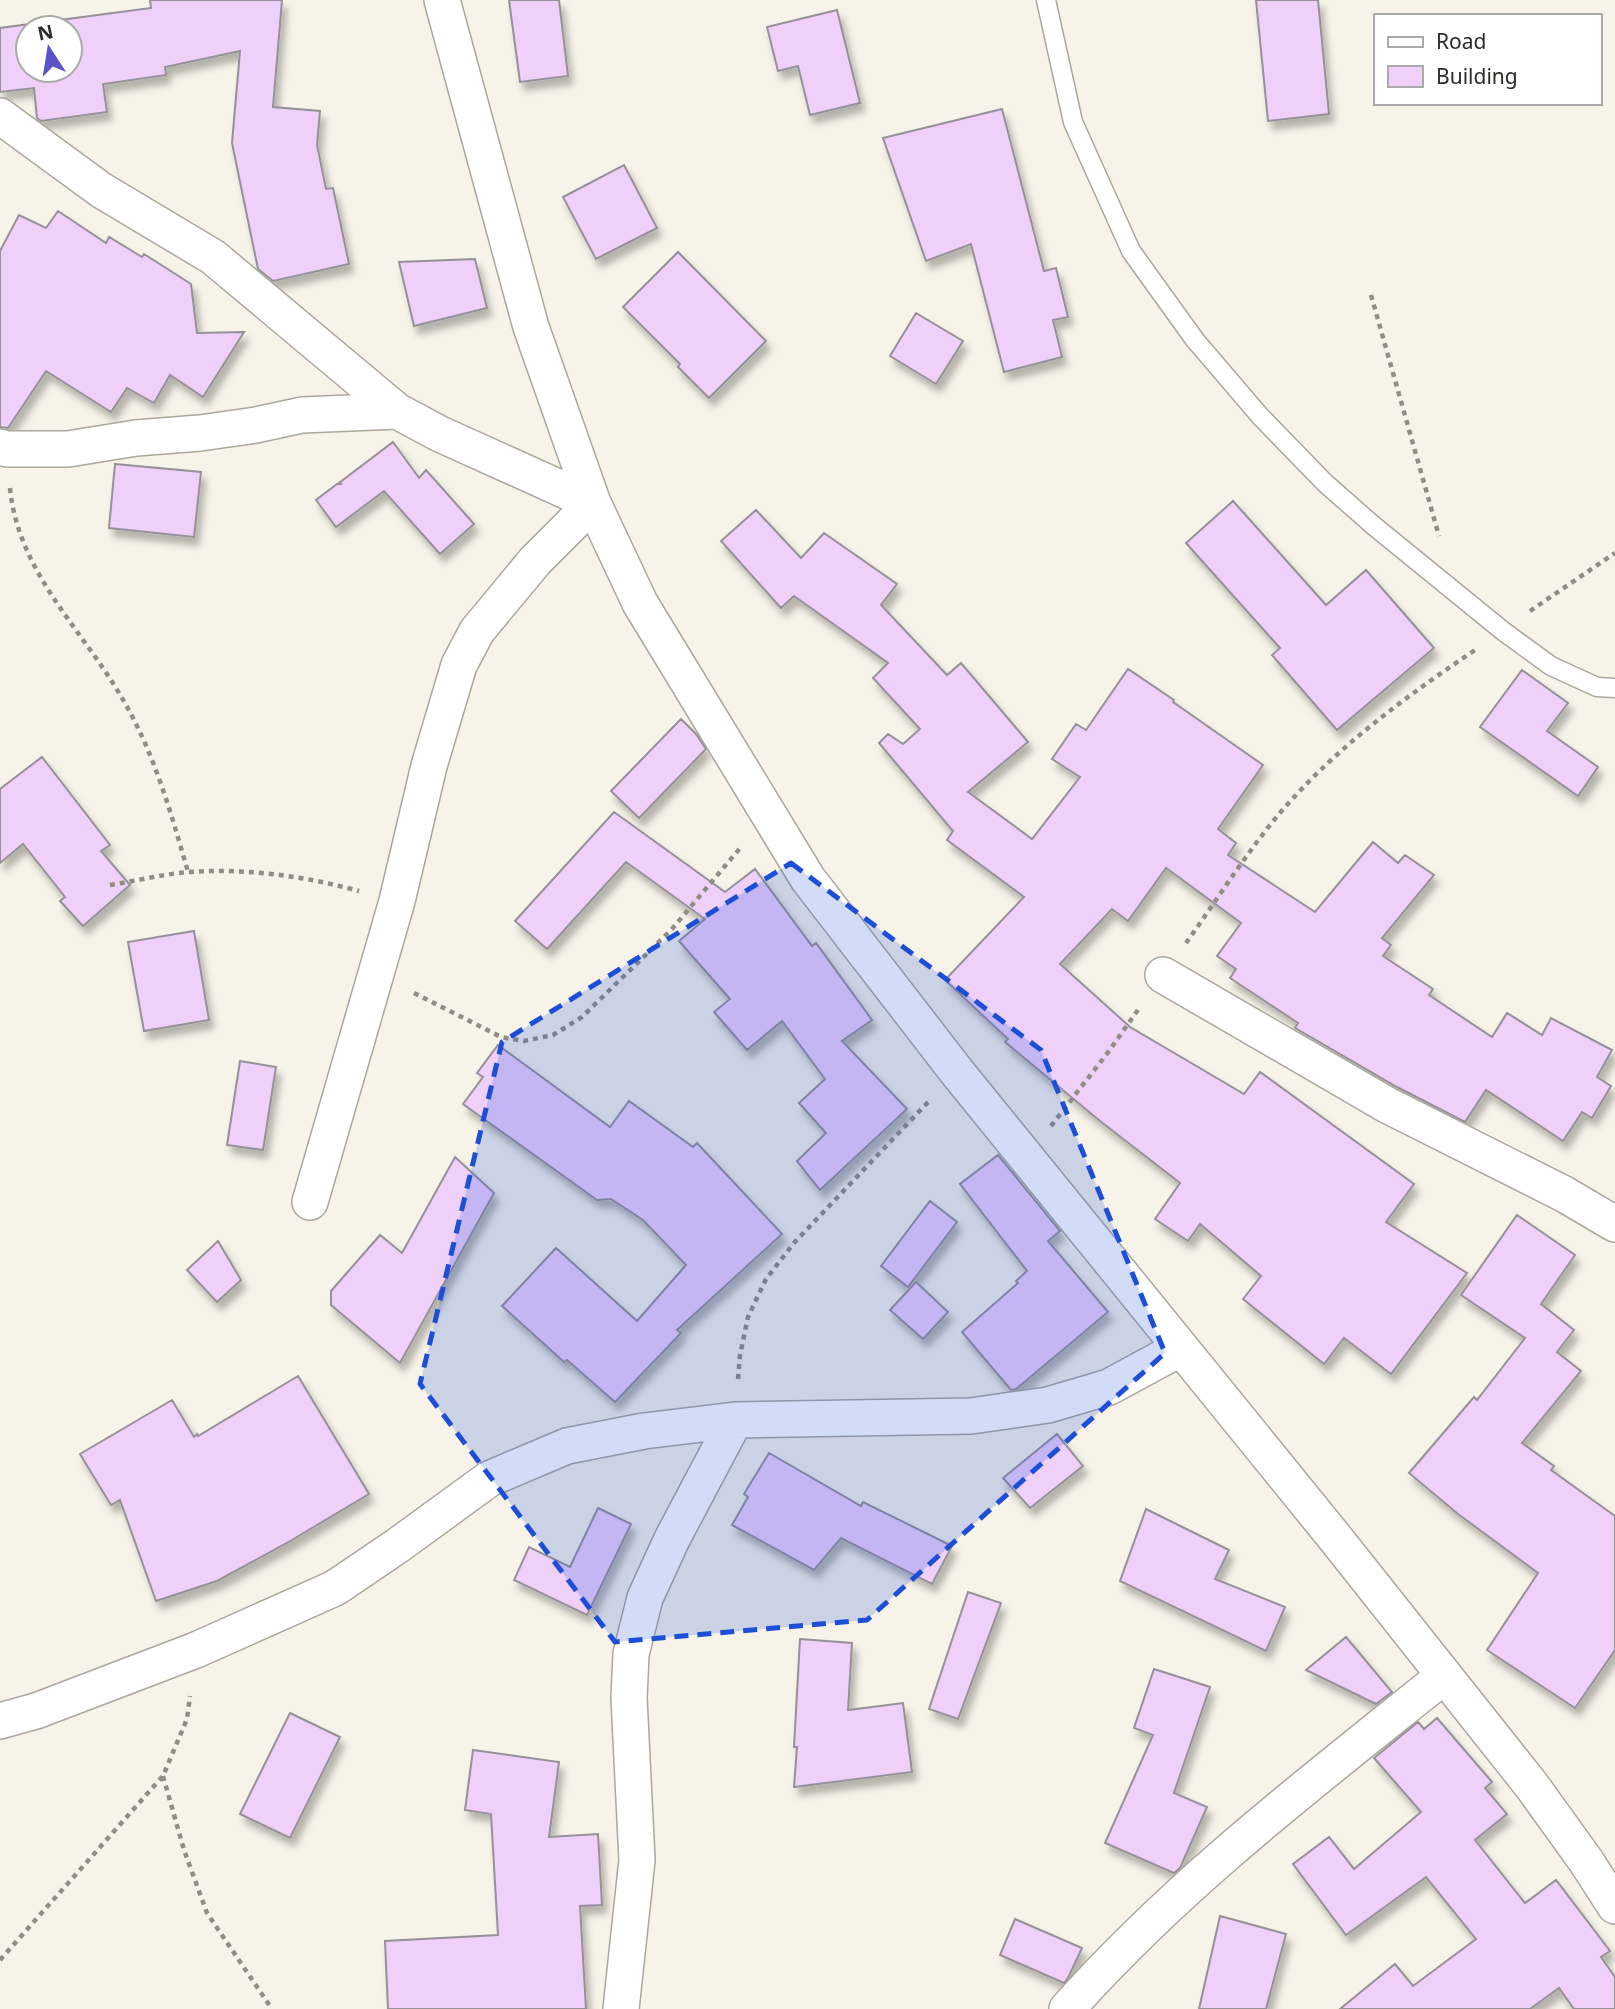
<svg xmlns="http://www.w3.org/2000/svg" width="1615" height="2009" font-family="'Noto Sans',sans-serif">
  <defs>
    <filter id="shadow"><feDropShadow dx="4.5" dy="8" stdDeviation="3.5" flood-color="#0004"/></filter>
  </defs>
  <rect width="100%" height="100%" fill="#f7f3e9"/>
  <path fill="#eed0f9" stroke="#969099" stroke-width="2" fill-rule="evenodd" filter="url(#shadow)" d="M 150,0 L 282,0 L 273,107 L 320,111 L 317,145 L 326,189 L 333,188 L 349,264 L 273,281 L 258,269 L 232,143 L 240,51 L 165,67 L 166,75 L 103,84 L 107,112 L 41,121 L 37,118 L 34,88 L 0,92 L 0,28 L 151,8 ZM 28,28 L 70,28 L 70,70 L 28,70 Z
    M 509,0 L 559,0 L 568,76 L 520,82 Z
    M 1256,0 L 1318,0 L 1329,114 L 1268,121 Z
    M 837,10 L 860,103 L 810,115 L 798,66 L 778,71 L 767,27 Z
    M 1002,109 L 1044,271 L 1056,268 L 1068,317 L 1053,320 L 1062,357 L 1004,372 L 971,244 L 926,261 L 883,138 Z
    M 624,165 L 657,228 L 596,259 L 563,197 Z
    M 58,211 L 106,243 L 109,237 L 142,257 L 144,254 L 191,284 L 197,333 L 244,332 L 203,397 L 170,375 L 154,403 L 127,388 L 111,412 L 46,371 L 8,428 L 0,427 L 0,251 L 19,215 L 46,228 Z
    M 678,252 L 766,341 L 709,398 L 678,367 L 680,364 L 623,307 Z
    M 475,259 L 487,308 L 414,326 L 399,262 Z
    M 916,313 L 963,341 L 936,384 L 890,356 Z
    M 393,442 L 419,478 L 426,470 L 474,524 L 440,554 L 384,491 L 336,527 L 316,500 L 337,484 L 342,484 L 339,483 Z
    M 115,464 L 201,472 L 194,537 L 109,528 Z
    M 1233,501 L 1326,605 L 1366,570 L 1434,648 L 1337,730 L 1272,655 L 1280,648 L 1186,543 Z
    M 756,510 L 801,558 L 824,533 L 897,584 L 881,605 L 947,675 L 961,663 L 1028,742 L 968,792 L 1032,839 L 1080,777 L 1052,759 L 1076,724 L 1086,730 L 1128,669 L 1174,700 L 1173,702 L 1263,765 L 1218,829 L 1236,843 L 1228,855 L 1315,912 L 1373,842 L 1398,863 L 1405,855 L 1434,875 L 1382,938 L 1391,945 L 1383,956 L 1433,989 L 1429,995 L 1492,1037 L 1507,1013 L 1542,1035 L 1551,1018 L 1612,1050 L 1597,1077 L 1611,1086 L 1592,1118 L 1582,1112 L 1563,1141 L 1486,1090 L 1465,1122 L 1397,1087 L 1309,1036 L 1295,1028 L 1298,1023 L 1230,978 L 1236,969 L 1217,956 L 1241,923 L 1166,868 L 1128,921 L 1112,909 L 1060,964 L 1130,1027 L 1244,1094 L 1260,1072 L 1414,1184 L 1386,1222 L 1467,1273 L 1391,1374 L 1344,1338 L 1324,1364 L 1243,1299 L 1261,1276 L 1200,1224 L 1188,1241 L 1155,1219 L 1180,1183 L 1100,1121 L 1005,1042 L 1008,1039 L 945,980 L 1024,897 L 947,840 L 953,831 L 879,743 L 888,734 L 903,744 L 920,729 L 873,678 L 888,663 L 794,596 L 781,608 L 721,541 Z
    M 1522,670 L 1568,703 L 1547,731 L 1598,767 L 1578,796 L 1480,727 Z
    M 681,719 L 696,734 L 706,749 L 639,818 L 611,791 Z
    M 42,757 L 110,845 L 101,851 L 130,885 L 83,926 L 60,901 L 65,897 L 23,844 L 0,863 L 0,789 Z
    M 614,812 L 725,892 L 755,869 L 812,946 L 816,943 L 872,1020 L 842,1041 L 907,1109 L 820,1190 L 797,1161 L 826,1133 L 799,1103 L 825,1079 L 782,1021 L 747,1050 L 714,1012 L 730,999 L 679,941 L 705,919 L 626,862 L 547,949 L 515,921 Z
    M 194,931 L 209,1020 L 144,1031 L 128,942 Z
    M 498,1045 L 610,1127 L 629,1101 L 693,1147 L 697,1143 L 782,1234 L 677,1330 L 681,1333 L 615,1402 L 567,1360 L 564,1362 L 502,1306 L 556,1248 L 637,1321 L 686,1265 L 643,1220 L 611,1199 L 597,1200 L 463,1104 L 483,1077 L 477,1073 Z
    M 240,1061 L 276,1067 L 263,1150 L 227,1145 Z
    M 998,1155 L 1060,1231 L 1048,1241 L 1108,1312 L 1016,1389 L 1011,1390 L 962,1332 L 1018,1283 L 1016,1281 L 1027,1271 L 960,1184 Z
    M 455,1157 L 494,1193 L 400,1363 L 331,1305 L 331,1291 L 380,1235 L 402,1253 Z
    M 930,1201 L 957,1222 L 908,1287 L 881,1266 Z
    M 1517,1215 L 1575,1255 L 1541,1304 L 1574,1330 L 1557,1352 L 1581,1371 L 1522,1443 L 1554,1466 L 1551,1470 L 1615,1516 L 1615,1650 L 1575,1708 L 1487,1650 L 1538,1573 L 1458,1514 L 1409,1473 L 1474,1397 L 1477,1400 L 1525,1338 L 1461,1295 Z
    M 218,1241 L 241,1280 L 217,1302 L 187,1270 Z
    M 916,1282 L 948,1312 L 923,1339 L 890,1310 Z
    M 298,1376 L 369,1494 L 287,1543 L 217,1581 L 156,1601 L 120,1500 L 111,1505 L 80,1454 L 172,1400 L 194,1437 L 197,1434 L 198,1436 Z
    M 1057,1434 L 1083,1466 L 1030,1508 L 1003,1478 Z
    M 769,1453 L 861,1506 L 863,1502 L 952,1546 L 932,1584 L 841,1538 L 814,1570 L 732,1525 L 748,1497 L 744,1494 Z
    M 598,1508 L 631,1524 L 587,1615 L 514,1580 L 529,1547 L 570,1567 Z
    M 1146,1509 L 1229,1550 L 1215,1579 L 1285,1607 L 1266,1651 L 1120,1581 Z
    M 968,1592 L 1001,1603 L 958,1719 L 929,1709 Z
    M 1346,1637 L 1392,1692 L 1376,1704 L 1306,1670 Z
    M 800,1639 L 852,1643 L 848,1710 L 903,1703 L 912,1772 L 794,1787 L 797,1747 L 794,1747 Z
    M 1154,1669 L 1210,1687 L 1174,1793 L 1207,1807 L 1180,1868 L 1174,1873 L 1105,1843 L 1153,1735 L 1134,1728 Z
    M 290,1713 L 340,1737 L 290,1838 L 240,1814 Z
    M 1437,1718 L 1492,1782 L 1485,1788 L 1507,1814 L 1475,1840 L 1525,1903 L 1556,1880 L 1610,1951 L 1601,1957 L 1615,1977 L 1615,2009 L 1574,2009 L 1559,1988 L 1530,2009 L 1340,2009 L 1395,1964 L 1413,1986 L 1476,1939 L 1426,1877 L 1346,1935 L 1293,1864 L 1329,1837 L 1354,1869 L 1421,1812 L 1374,1758 L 1418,1722 L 1424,1729 Z
    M 473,1750 L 559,1762 L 549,1837 L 598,1834 L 602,1905 L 580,1906 L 586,2009 L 388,2009 L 385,1941 L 498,1935 L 491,1814 L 465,1810 Z
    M 1220,1916 L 1286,1934 L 1266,2009 L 1199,2009 Z
    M 1015,1919 L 1082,1948 L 1068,1978 L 1064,1983 L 1000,1955 Z"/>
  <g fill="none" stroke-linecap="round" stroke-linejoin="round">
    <g stroke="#aaa79d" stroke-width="21">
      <path id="service" d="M 1046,0 L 1073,122 L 1131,251 L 1195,340 L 1260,416 L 1325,483 L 1374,526 L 1503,631 L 1551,666 L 1597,687 L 1615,688"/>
    </g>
    <g stroke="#aaa79d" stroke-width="38">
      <path id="minor" d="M 442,0 L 531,327 L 593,503 L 640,603 L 808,879 L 957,1072 L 1336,1539 L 1532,1786 L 1586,1861 L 1615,1906
        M 0,116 L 101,190 L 213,257 L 397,411
        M 0,447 L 7,449 L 68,449 L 136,438 L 200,433 L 256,425 L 302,415 L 397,411 L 440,434 L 593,503 L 535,561 L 477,631 L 459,665 L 429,766 L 397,901 L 310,1202
        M 1163,975 L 1387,1105 L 1564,1194 L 1615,1224
        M 0,1721 L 36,1711 L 196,1650 L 335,1588 L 397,1546 L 489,1479 L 567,1446 L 644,1431 L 735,1420 L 971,1416 L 1048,1405 L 1109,1387 L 1181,1348
        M 621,2009 L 637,1860 L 629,1698 L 631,1654 L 645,1598 L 672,1539 L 735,1420
        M 1067,2009 C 1179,1883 1313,1781 1444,1676"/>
    </g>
    <path stroke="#908d87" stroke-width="4.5" stroke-dasharray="5 5" stroke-linecap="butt" d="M 1371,295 L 1439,536
      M 10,488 C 18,572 82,629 122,698 C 154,752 171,813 188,872
      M 1530,611 L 1615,553
      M 110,885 C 136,881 163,874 189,872 C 247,868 304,876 359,891
      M 1186,943 C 1214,904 1240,863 1270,825 C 1327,754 1402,699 1478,648
      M 414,993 L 501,1037 L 524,1041 L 553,1035 L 582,1017 L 672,929 L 741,847
      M 1051,1126 L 1109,1051 L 1140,1007
      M 738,1379 L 740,1355 L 748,1317 L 766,1279 L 794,1243 L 930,1100
      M 163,1776 L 184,1850 L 207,1913 L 272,2009
      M 0,1960 L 163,1776 L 187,1719 L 190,1696"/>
    <use href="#service" stroke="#fff" stroke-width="18"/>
    <use href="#minor" stroke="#fff" stroke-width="35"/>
  </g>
  <path fill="#1d4ed8" fill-opacity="0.2" stroke="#1d4ed8" stroke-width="5" stroke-dasharray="14 9" stroke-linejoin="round" d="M 791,863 L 1041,1050 L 1165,1353 L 867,1620 L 615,1642 L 420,1384 L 502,1042 Z"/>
  <rect x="1374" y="14" width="228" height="91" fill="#ffffff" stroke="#abaaa9" stroke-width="2"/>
  <rect x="1388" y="37" width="35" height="10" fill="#ffffff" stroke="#abaaa9" stroke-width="2"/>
  <text x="1436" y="49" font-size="21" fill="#2d2b28">Road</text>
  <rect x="1388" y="66" width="35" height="21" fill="#eed0f9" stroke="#abaaa9" stroke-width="2"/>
  <text x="1436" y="84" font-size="21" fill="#2d2b28">Building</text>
  <g transform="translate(49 49) rotate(348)"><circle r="33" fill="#ffffff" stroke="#abaaa9" stroke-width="2"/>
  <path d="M0-5L12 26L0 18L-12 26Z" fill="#5a52ca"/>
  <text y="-10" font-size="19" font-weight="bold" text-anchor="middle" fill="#2d2b28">N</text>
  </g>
</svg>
